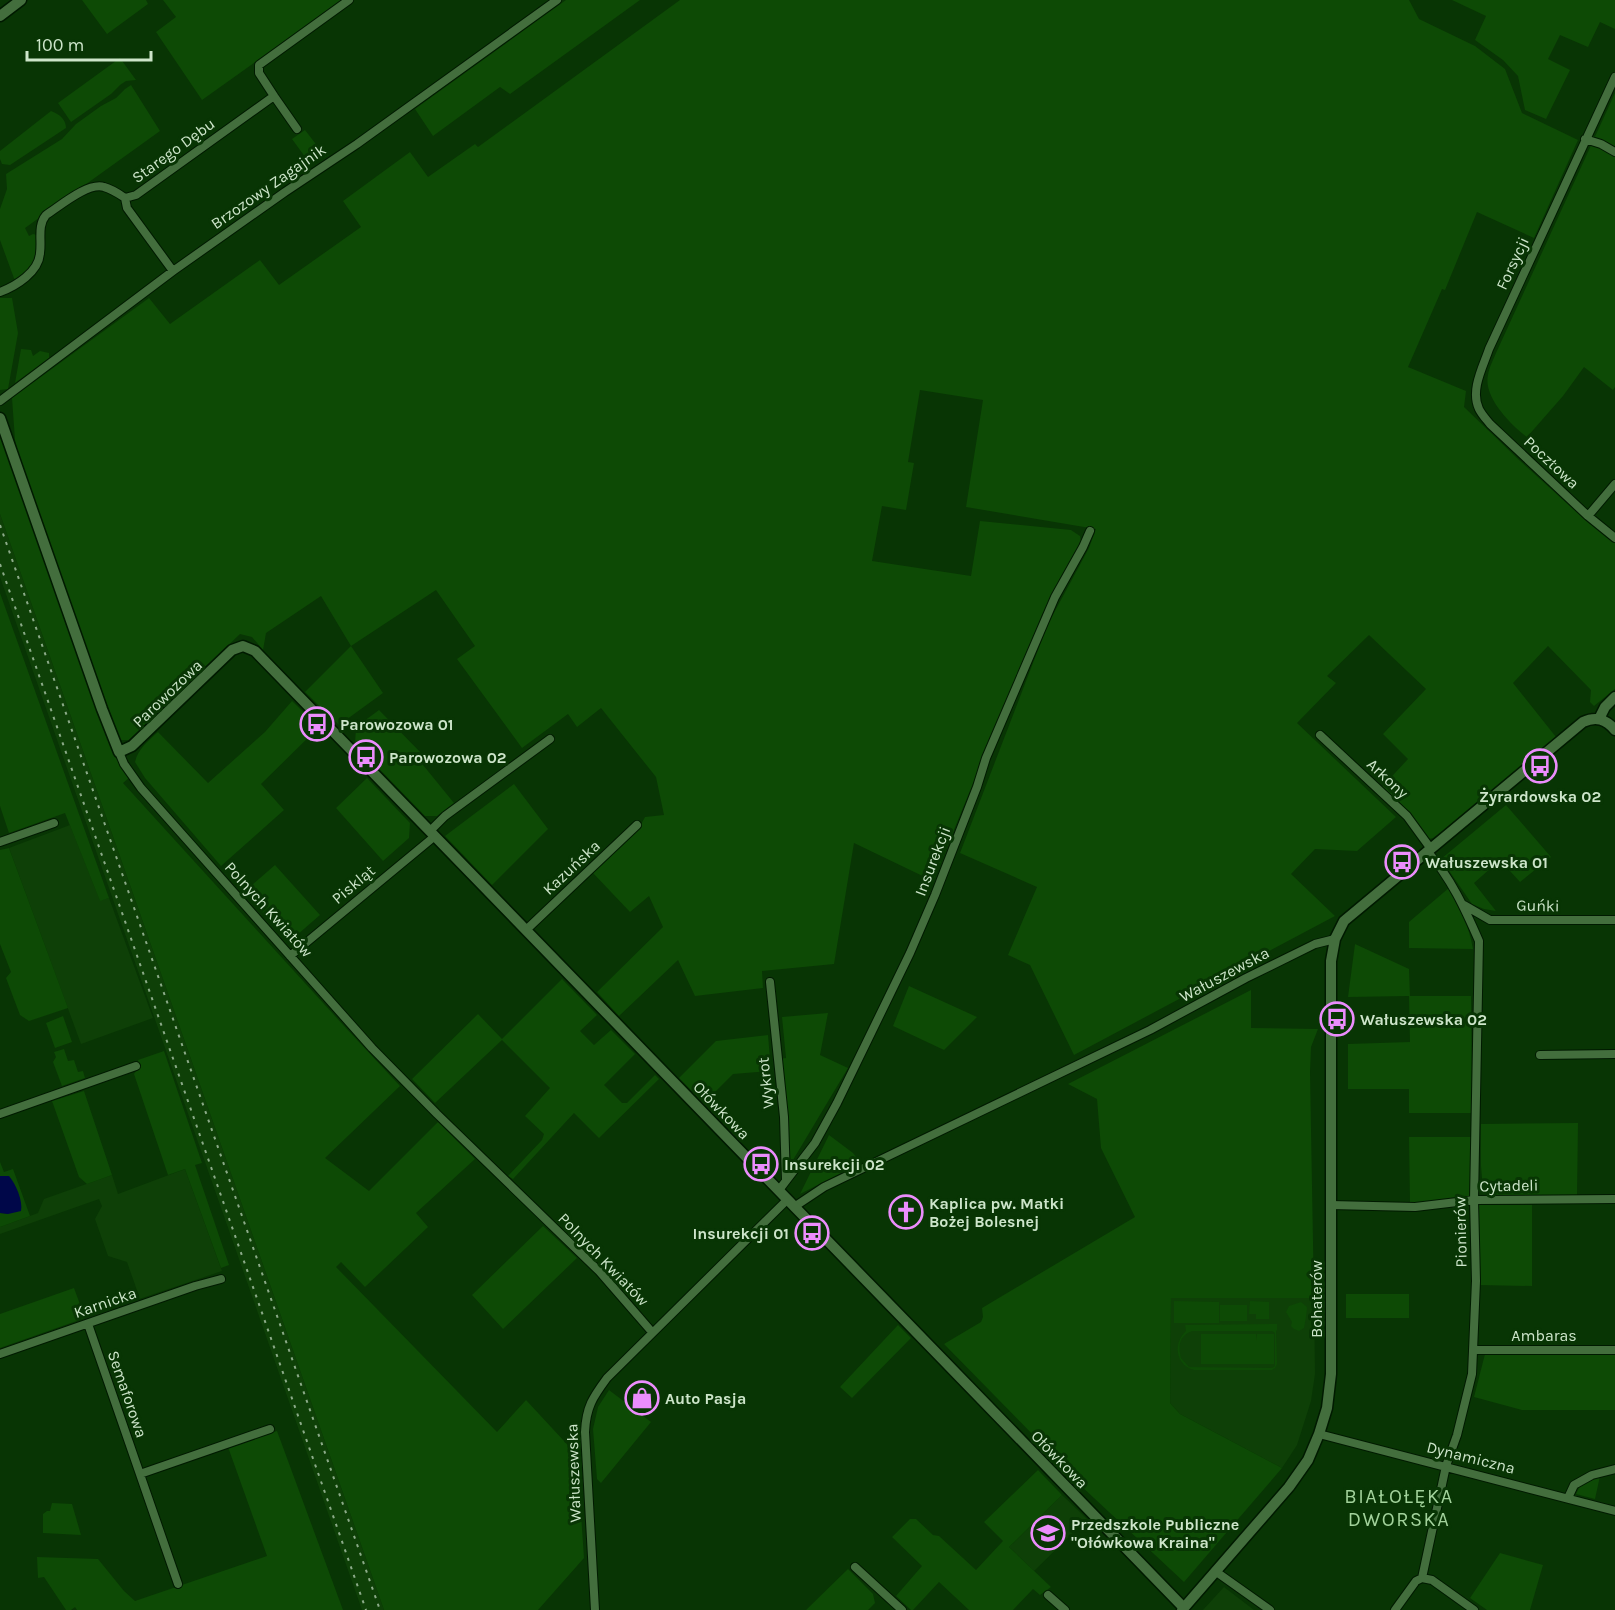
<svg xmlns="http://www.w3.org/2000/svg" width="1615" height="1610" font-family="Karla,sans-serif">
  <rect width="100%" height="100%" fill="#083504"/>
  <path fill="#0e4007" d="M 0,514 L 384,1610 L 362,1610 L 0,577 Z
    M 70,825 L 100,900 L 109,898 L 153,1018 L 81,1044 L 9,848 Z
    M 185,1169 L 222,1271 L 139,1299 L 139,1296 L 127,1262 L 108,1256 L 95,1219 L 102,1206 L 99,1199 L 0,1234 L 0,1227 L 38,1213 L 44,1199 L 112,1175 L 118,1194 Z
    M 1171,1298 L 1314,1298 L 1315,1374 L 1311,1401 L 1297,1445 L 1282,1468 L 1180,1414 L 1170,1403 Z
    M 1062,1495 L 1087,1519 L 1034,1571 L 1009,1547 Z
    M 1224,1587 L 1254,1610 L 1203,1610 Z"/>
  <path fill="#0d4a05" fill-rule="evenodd" d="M 82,0 L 146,0 L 148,4 L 107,34 Z
    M 163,0 L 342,0 L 202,100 L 156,32 L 176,17 Z
    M 566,0 L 640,0 L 510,94 L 500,87 L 433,136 L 415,109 Z
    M 680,0 L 1409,0 L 1419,19 L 1475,46 L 1505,69 L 1522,113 L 1578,140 L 1534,238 L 1477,212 L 1445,290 L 1442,289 L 1408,367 L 1466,391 L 1464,407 L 1519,460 L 1583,518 L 1615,543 L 1615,689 L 1594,706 L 1590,702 L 1591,690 L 1548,646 L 1513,683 L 1556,737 L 1446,829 L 1433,838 L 1428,839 L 1382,787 L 1408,759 L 1383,734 L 1426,689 L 1369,635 L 1327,676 L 1336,683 L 1297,723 L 1396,817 L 1357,851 L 1315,849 L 1291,874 L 1335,916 L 1074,1055 L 1030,965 L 1008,955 L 1037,887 L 960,853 L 1048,624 L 1089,548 L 1096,529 L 966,507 L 983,400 L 920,390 L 908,462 L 914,463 L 906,510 L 882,506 L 872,561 L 971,576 L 980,521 L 1071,530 L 1080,536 L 1081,543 L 1042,615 L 933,881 L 854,843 L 834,964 L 762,971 L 763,988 L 695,996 L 678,960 L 619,1016 L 597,992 L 663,927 L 649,896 L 630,912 L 593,873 L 638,830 L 645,817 L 664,815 L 656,777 L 601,708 L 577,727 L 568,714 L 522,748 L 457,659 L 475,646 L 436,590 L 351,646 L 383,693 L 339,725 L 305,692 L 351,646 L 321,596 L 266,633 L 263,650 L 252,637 L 240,634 L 129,740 L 120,740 L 23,474 L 15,440 L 12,398 L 149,298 L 170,324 L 260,260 L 279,285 L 361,227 L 343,201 L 410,152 L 428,177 L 475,144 L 478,147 Z
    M 1452,0 L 1615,0 L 1615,29 L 1600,22 L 1588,47 L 1560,35 L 1548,59 L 1570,70 L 1546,119 L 1525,110 L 1518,76 L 1503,60 L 1475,40 L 1486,16 Z
    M 120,58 L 136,80 L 126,81 L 120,85 L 111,94 L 71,122 L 58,103 Z
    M 131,85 L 160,131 L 25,228 L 29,236 L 33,234 L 37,235 C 38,262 34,264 15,281 L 0,240 L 0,209 L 7,189 L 6,174 L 62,139 L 76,124 L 101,106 L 116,98 L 125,89 Z
    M 1615,93 L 1615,387 L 1613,390 L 1584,367 L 1563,396 L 1527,437 C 1511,425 1483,397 1488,375 C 1489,368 1493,360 1496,353 Z
    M 51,111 C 59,114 66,119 66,128 L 10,165 L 2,164 L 0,159 L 0,151 Z
    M 305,130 L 322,152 L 329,155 L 308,166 L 308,161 L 292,139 Z
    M 0,298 L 12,298 L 18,333 L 8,389 L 0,390 Z
    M 21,349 L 31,350 L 33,356 L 40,351 L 49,353 L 49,358 L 15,383 Z
    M 0,430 L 111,747 L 130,777 L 123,783 L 344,1026 L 400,1086 L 325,1158 L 369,1191 L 438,1122 L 475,1159 L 416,1213 L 428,1227 L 365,1287 L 341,1262 L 336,1267 L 497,1432 L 526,1400 L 577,1455 L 584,1558 L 538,1610 L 384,1610 L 0,514 Z
    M 0,593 L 109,898 L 100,901 L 65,813 L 9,833 L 0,806 Z
    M 292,701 L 319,727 L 261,784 L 284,810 L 221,866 L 145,778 L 135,762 C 138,749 148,741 158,732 L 208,783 L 265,732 Z
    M 379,710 L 424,756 L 419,760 L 454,803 L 437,816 L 425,816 L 355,744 L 356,727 Z
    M 367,778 L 410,823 L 409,838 L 383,861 L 336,808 Z
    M 514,784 L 548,829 L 492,885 L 445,836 Z
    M 1506,805 L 1551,857 L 1520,882 L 1500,860 L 1474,883 L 1496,911 L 1484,909 L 1472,904 L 1441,859 Z
    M 9,848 L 68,1008 L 29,1021 L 20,1015 L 6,978 L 11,972 L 0,944 L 0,850 Z
    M 275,865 L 320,915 L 289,942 L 244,892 Z
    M 1450,887 C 1460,907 1469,926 1473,949 L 1409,948 L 1409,922 Z
    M 1355,944 L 1409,969 L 1410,996 L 1471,996 L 1472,1113 L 1409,1113 L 1409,1089 L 1348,1089 L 1348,1044 L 1410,1042 L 1409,996 L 1348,997 Z
    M 562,979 L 597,1015 L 580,1031 L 594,1045 L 611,1030 L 635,1054 L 604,1085 L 622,1103 L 627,1103 L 655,1075 L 659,1079 L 599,1138 L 574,1113 L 513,1179 L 508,1176 L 542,1140 L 544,1134 L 525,1116 L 550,1088 L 502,1040 L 435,1103 L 412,1079 L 478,1014 L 502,1039 Z
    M 909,986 L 977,1017 L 944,1050 L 893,1026 Z
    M 1251,990 L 1251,1028 L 1318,1029 L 1311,1047 L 1310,1072 L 1314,1298 L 1171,1298 L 1170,1403 L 1180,1414 L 1282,1468 L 1184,1582 L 1065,1471 L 1045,1447 L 944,1344 L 981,1322 L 983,1317 L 982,1308 L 1135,1217 L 1101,1148 L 1097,1099 L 1068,1084 Z
    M 828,1013 L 820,1055 L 848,1068 L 790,1165 L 779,1059 L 786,1058 L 782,1017 Z
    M 63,1016 L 72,1042 L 55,1048 L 46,1023 Z
    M 768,1035 L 771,1071 L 733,1074 L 704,1103 L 679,1078 L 716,1041 Z
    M 64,1049 L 68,1061 L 74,1060 L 78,1072 L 83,1071 L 85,1078 L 62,1086 L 53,1062 L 56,1057 L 54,1052 Z
    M 164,1051 L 202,1163 L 195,1165 L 229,1265 L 221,1268 L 185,1169 L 168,1175 L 134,1074 L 139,1067 L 138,1060 Z
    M 84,1091 L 112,1175 L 87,1184 L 79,1177 L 52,1101 Z
    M 1578,1123 L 1577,1196 L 1488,1196 L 1483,1190 L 1481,1166 L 1481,1124 Z
    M 829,1135 L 853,1153 L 861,1163 L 800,1194 Z
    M 1409,1137 L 1472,1137 L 1471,1197 L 1428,1204 L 1410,1203 Z
    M 0,1162 L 4,1172 L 13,1169 L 30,1216 L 0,1227 L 0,1213 L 8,1214 L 5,1176 L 0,1176 Z
    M 1479,1205 L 1532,1205 L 1532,1286 L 1479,1285 Z
    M 543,1226 L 577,1258 L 503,1329 L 472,1295 Z
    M 74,1288 L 85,1318 L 0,1348 L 0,1314 Z
    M 1346,1294 L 1409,1294 L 1409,1318 L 1346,1318 Z
    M 1174,1301 L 1219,1302 L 1219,1323 L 1174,1323 Z
    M 1250,1301 L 1269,1302 L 1269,1319 L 1256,1319 L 1256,1314 L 1249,1314 Z
    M 1301,1302 L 1307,1307 C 1307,1311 1305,1324 1304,1328 L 1299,1331 L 1294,1329 L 1291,1326 L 1292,1322 L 1286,1312 L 1289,1306 Z
    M 1220,1305 L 1247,1305 L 1247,1321 L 1220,1321 Z
    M 1277,1324 L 1277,1330 L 1276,1331 L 1277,1364 L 1275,1368 L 1272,1370 L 1194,1370 C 1175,1365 1173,1343 1186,1331 L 1185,1325 ZM 1192,1331 L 1272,1331 L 1275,1333 L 1275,1366 L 1272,1368 L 1189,1367 L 1181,1358 C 1178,1346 1179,1336 1192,1331 Z
    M 898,1325 L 911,1338 L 852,1398 L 840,1387 Z
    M 1201,1334 L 1256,1334 L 1257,1341 L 1257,1334 L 1274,1334 L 1274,1364 L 1201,1364 Z
    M 1615,1353 L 1615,1410 L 1522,1410 L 1474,1397 L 1485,1354 Z
    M 609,1390 L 651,1422 L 601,1483 L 597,1479 L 593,1429 L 598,1407 Z
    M 277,1431 L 343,1610 L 77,1610 L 75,1607 L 71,1610 L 66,1610 L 44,1577 L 38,1578 L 37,1557 L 98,1559 L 124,1591 L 135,1601 L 267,1556 L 228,1447 Z
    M 1038,1470 L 1062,1495 L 1009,1547 L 1051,1587 L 1040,1595 L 1033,1589 L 1013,1610 L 969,1610 L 939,1582 L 913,1610 L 911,1610 L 896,1596 L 922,1566 L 892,1537 L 910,1519 L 916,1519 L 933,1535 L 939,1536 L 976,1570 L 1003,1541 L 984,1522 Z
    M 1600,1476 L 1595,1499 L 1576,1494 L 1580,1486 Z
    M 52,1503 L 72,1504 L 81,1535 L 43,1533 L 43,1514 L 47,1511 L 50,1511 Z
    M 1500,1553 L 1543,1565 L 1530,1610 L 1487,1610 L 1470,1598 Z
    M 848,1569 L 873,1594 L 875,1603 L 868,1610 L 806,1610 Z"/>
  <path fill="#000749" d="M 0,1176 L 9,1176 C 16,1184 23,1201 21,1211 L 8,1214 L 0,1213 Z"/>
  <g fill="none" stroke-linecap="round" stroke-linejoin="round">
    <g stroke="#001a00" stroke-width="10">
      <path id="minor" d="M 1615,77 L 1489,349 C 1483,367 1470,390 1479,409 C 1482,415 1486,419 1490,424 L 1588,516 L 1615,538
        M 274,96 L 297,129
        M 1585,139 L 1601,144 L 1615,152
        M 125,198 L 127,208 L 173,271
        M 0,292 C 16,286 39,272 40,253 C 42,240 37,226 46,215 C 60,206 88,182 104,187 C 112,189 119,194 125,198 L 136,195 L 274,96 L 259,73 L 259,65 L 349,0
        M 0,401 L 173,271 L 285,192 L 357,144 L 557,0
        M 1588,516 L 1615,484
        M 1320,735 L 1407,816 L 1431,849
        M 119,752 L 124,764 L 141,788 L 372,1048 L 437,1114 L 599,1271 L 652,1332
        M 430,831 L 445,816 L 550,739
        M 0,842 L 54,823
        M 1464,905 L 1490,920 L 1615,920
        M 526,930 L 637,825
        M 290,956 L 435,836
        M 770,982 L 784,1117 L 786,1180
        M 1540,1055 L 1615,1054
        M 0,1114 L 136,1066
        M 779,1190 L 815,1143 L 837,1103 L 910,953 L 935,895 L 977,787 L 986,758 L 1055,597 L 1083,547 L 1090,531
        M 1331,1205 L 1415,1207 L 1474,1200 L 1615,1199
        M 794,1207 L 824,1187 L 1150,1030 L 1246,978 L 1315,944 L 1335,939
        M 88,1324 L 178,1584
        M 1474,1350 L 1615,1350
        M 0,1354 L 195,1286 L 221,1279
        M 1319,1434 L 1615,1511
        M 140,1474 L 270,1429
        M 1568,1498 L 1574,1485 L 1592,1475 L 1615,1469
        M 855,1567 L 902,1610
        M 1215,1571 L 1270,1610
        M 1422,1578 L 1446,1466 L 1457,1435 L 1472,1374 L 1476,1281 L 1474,1200 L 1479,941 C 1465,909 1451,878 1427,851
        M 1422,1578 L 1432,1580 L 1474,1610
        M 1048,1595 L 1065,1610
        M 595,1610 L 585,1432 C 586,1407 593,1397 607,1378 L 787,1200
        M 1395,1610 L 1416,1581 L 1422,1578"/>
    </g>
    <g stroke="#001a00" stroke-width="13">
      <path id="tertiary" d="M 0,16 L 21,0
        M 0,418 L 102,709 L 119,752 L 132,746 L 232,650 L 243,646 L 255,651 L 1184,1608
        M 1599,719 L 1605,707 L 1615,697
        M 1182,1610 L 1289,1487 L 1308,1460 L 1319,1434 L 1327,1408 L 1331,1374 L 1331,961 L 1335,939 L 1344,921 L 1583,722 C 1596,716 1606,719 1615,730"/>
    </g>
    <use href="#minor" stroke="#436e3d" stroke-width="8"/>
    <use href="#tertiary" stroke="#436e3d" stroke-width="10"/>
    <path stroke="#8cab89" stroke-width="2" stroke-dasharray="3 6" stroke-linecap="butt" d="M 0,525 L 380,1610
      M 0,564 L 366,1610"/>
  </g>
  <defs>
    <g id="bus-ring" transform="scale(1.725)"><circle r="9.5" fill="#083504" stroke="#eb8dfc" stroke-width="1.5"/><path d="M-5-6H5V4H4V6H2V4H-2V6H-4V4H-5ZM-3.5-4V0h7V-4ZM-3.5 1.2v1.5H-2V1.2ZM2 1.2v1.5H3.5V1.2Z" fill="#eb8dfc"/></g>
    <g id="church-ring" transform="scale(1.725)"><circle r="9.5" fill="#083504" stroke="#eb8dfc" stroke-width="1.5"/><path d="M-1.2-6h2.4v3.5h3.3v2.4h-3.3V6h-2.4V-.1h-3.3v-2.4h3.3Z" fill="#eb8dfc"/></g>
    <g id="shop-ring" transform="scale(1.725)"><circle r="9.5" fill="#083504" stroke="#eb8dfc" stroke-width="1.5"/><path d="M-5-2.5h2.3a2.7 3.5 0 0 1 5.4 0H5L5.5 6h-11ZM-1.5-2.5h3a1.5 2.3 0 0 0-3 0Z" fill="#eb8dfc"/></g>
    <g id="school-ring" transform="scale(1.725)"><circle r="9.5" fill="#083504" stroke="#eb8dfc" stroke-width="1.5"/><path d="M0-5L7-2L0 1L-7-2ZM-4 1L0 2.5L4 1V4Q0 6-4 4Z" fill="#eb8dfc"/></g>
  </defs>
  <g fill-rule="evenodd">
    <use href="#bus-ring" x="317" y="724"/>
    <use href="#bus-ring" x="366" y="757"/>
    <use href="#bus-ring" x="1540" y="766"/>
    <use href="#bus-ring" x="1402" y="862"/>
    <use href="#bus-ring" x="1337" y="1019"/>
    <use href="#bus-ring" x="761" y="1164"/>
    <use href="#church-ring" x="906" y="1212"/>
    <use href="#bus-ring" x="812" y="1233"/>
    <use href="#shop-ring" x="642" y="1398"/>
    <use href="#school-ring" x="1048" y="1533"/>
  </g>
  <g text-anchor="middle" stroke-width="6" stroke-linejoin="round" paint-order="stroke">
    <g font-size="16" fill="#cde5ca" stroke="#083504">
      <text transform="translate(173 150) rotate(-36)" y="6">Starego Dębu</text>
      <text transform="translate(268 186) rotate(-35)" y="6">Brzozowy Zagajnik</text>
      <text transform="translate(1512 263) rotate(-65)" y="6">Forsycji</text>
      <text transform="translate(1552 462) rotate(43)" y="6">Pocztowa</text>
      <text transform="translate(167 693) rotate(-44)" y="6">Parowozowa</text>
      <text transform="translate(1388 778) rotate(43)" y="6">Arkony</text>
      <text transform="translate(932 861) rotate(-69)" y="6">Insurekcji</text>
      <text transform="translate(571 867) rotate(-43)" y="6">Kazuńska</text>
      <text transform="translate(353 884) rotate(-40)" y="6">Piskląt</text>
      <text transform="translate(1538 905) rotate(1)" y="6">Guńki</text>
      <text transform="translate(269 909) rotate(48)" y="6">Polnych Kwiatów</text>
      <text transform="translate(1224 974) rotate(-28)" y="6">Wałuszewska</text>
      <text transform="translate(765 1083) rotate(-96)" y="6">Wykrot</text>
      <text transform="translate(722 1110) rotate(46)" y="6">Ołówkowa</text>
      <text transform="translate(1509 1185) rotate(-1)" y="6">Cytadeli</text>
      <text transform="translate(1460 1232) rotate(-91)" y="6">Pionierów</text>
      <text transform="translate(604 1259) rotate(46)" y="6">Polnych Kwiatów</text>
      <text transform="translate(1316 1299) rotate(-90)" y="6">Bohaterów</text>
      <text transform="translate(105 1302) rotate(-19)" y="6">Karnicka</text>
      <text x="1544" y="1341">Ambaras</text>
      <text transform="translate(128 1394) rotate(71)" y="6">Semaforowa</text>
      <text transform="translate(1471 1457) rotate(14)" y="6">Dynamiczna</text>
      <text transform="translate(1060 1459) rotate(46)" y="6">Ołówkowa</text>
      <text transform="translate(573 1473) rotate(-92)" y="6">Wałuszewska</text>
    </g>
    <g font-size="16" font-weight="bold" fill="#cde5ca" stroke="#083504" text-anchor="start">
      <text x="340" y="730">Parowozowa 01</text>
      <text x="389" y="763">Parowozowa 02</text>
      <text x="1540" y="802" text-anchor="middle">Żyrardowska 02</text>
      <text x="1425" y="868">Wałuszewska 01</text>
      <text x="1360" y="1025">Wałuszewska 02</text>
      <text x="784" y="1170">Insurekcji 02</text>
      <text x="929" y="1209">Kaplica pw. Matki<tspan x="929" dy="18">Bożej Bolesnej</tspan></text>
      <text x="789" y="1239" text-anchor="end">Insurekcji 01</text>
      <text x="665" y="1404">Auto Pasja</text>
      <text x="1071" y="1530">Przedszkole Publiczne<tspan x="1071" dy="18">"Ołówkowa Kraina"</tspan></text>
    </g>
    <g font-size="20" letter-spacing="1.5" fill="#a2d29b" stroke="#083504">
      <text x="1399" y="1503">BIAŁOŁĘKA<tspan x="1399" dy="23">DWORSKA</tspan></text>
    </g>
  </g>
  <path d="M27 51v9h124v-9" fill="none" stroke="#cde5ca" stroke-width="3"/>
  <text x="36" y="51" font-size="18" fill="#cde5ca" stroke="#083504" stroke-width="4.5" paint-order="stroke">100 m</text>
</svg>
